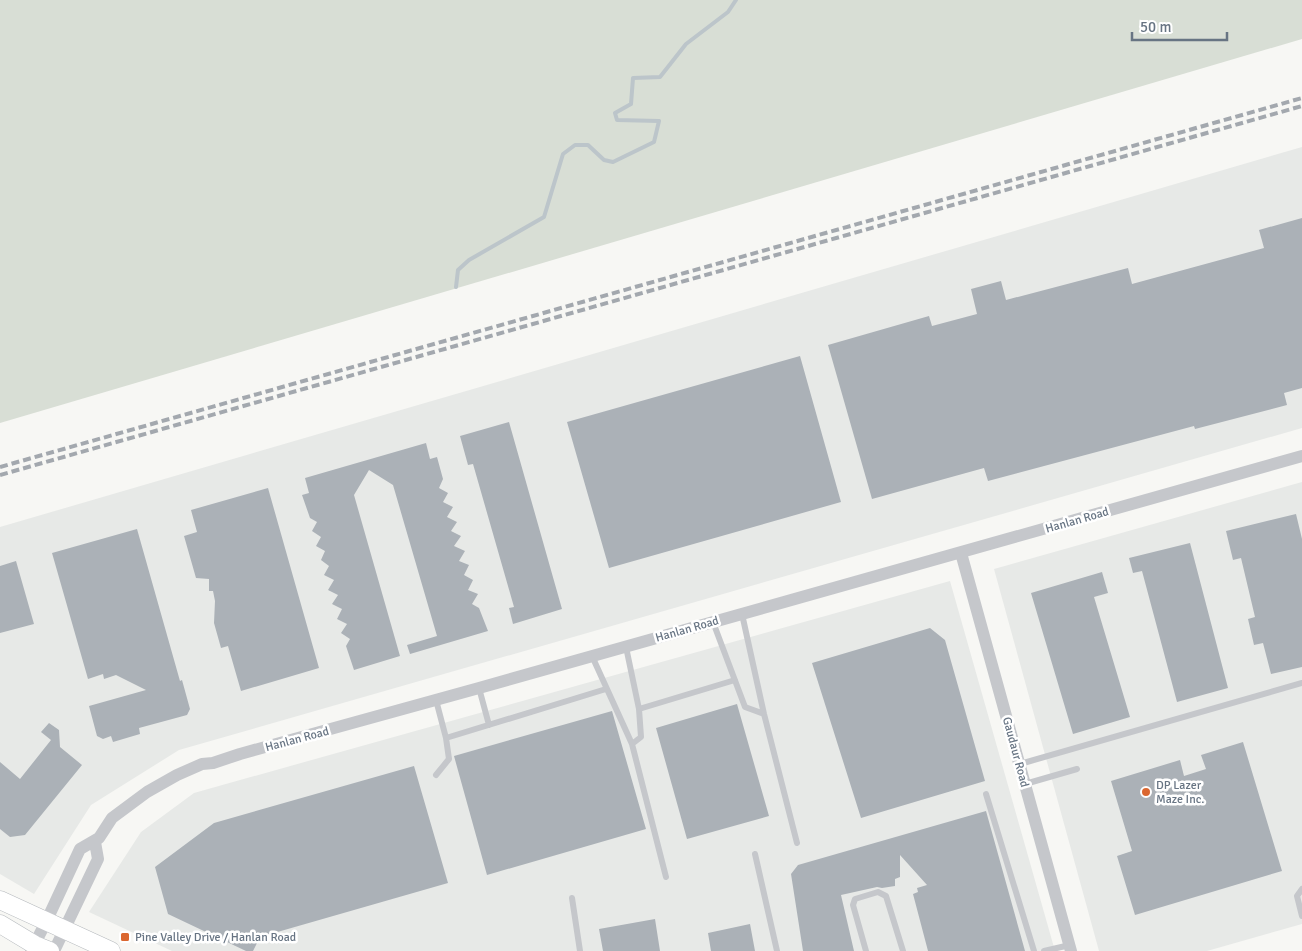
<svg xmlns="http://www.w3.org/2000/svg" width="1302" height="951" font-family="Signika,sans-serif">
  <rect width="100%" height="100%" fill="#f7f7f4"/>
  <path fill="#e7e9e7" d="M 1302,147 L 1302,428 L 179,750 L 91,805 L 34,894 L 0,874 L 0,527 Z
    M 1302,482 L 1302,924 L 1207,951 L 1099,951 L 994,569 Z
    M 950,581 L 1055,951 L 172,951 L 89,912 L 141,832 L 194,793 Z"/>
  <path fill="#d8ded5" d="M 0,0 L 1302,0 L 1302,39 L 0,423 Z"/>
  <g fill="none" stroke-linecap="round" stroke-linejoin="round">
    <path stroke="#bcc5ca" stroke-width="4" d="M 456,287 L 458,270 L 469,260 L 544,217 L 563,154 L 575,145 L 588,145 L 604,160 L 613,162 L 654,142 L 659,121 L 617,120 L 615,113 L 631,104 L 633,78 L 660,77 L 686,44 L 728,12 L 736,0"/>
  </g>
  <path fill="#abb1b7" d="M 1302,218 L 1302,388 L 1284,393 L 1287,405 L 1195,429 L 1194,426 L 988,481 L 984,468 L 872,499 L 828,345 L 929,316 L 932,326 L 977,314 L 971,289 L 1001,281 L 1006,300 L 1128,268 L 1132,284 L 1264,248 L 1259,230 Z
    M 800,356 L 841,502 L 609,568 L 567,422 Z
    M 509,422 L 562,609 L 513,624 L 509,608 L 514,607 L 473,464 L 468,465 L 460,436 Z
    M 426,443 L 430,459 L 437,457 L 443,479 L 439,488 L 448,493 L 443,502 L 453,507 L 447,517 L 457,522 L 451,531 L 461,536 L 454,546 L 465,551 L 459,561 L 469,565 L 464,575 L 473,580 L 468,590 L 478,594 L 472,604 L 479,608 L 488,631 L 410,654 L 407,645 L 437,636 L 393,485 L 369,470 L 354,495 L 400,656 L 354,670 L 346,646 L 350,639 L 341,633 L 347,624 L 337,619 L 342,609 L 332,604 L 338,595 L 328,590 L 334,580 L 324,575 L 329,566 L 321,560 L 325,551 L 316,546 L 321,537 L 312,531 L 317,522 L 310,518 L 302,495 L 309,493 L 305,478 Z
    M 268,488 L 319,668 L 241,691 L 228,646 L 221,648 L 214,623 L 215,601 L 213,591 L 209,591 L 209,579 L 196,578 L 184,536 L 197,532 L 191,510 Z
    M 1296,514 L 1302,539 L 1302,667 L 1271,674 L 1263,643 L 1254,645 L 1248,619 L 1255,617 L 1241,558 L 1233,560 L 1226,531 Z
    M 137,529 L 180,681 L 182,680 L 190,709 L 187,715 L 139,728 L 140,734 L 113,742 L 111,736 L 103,739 L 97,736 L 89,706 L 146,690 L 116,675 L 104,679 L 103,674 L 88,679 L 52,553 Z
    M 1190,543 L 1228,688 L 1177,702 L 1142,571 L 1133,573 L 1129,558 Z
    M 16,561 L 34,624 L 0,633 L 0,566 Z
    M 1102,572 L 1108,593 L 1094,597 L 1130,717 L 1073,734 L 1031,593 Z
    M 930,628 L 945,640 L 985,781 L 861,818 L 812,663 Z
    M 737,704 L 769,816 L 687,839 L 656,728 Z
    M 612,711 L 646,829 L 487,875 L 454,756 Z
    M 49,723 L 59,730 L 60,747 L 82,765 L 25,835 L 10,837 L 0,829 L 0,762 L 20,779 L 51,740 L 41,732 Z
    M 1243,742 L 1282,871 L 1135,915 L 1117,856 L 1132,851 L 1111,781 L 1180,760 L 1184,776 L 1206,769 L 1201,755 Z
    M 414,766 L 448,883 L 260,937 L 253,951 L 246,951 L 168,914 L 155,867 L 214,823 Z
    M 986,811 L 1025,951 L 928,951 L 913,894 L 918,892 L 917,888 L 927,885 L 900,855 L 900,877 L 895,879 L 895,886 L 882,888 L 877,887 L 841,895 L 854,951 L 803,951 L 791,874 L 798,865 Z
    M 655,919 L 660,951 L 603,951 L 599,929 Z
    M 750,924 L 755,951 L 711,951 L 708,933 Z"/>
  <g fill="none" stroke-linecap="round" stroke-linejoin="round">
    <g stroke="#b5b9bd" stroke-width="19">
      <path id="secondary" d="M 0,900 L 111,951
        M 0,924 L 35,945 L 50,951"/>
    </g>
    <path stroke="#c5c7cb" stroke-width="6" d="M 742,614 L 764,714 L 797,843
      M 713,622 L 745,707 L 764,714
      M 626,647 L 639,709 L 735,680
      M 592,656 L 632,744 L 666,877
      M 479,688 L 489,725
      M 436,700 L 446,738 L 606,689
      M 632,744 L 641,737 L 639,709
      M 1020,764 L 1302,683
      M 436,775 L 449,759 L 446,738
      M 1025,784 L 1077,769
      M 986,794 L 1034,951
      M 755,854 L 777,951
      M 1302,889 L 1297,896 L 1302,916
      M 572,898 L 580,951
      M 866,951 L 853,905 L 855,899 L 878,892 L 886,896 L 903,951
      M 1044,951 L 1070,945"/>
    <path stroke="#c5c7cb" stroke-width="12" d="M 961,553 L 1071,951
      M 31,951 L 46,922 L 80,849 L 99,838 L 112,818 L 147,792 L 177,775 L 202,764 L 213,763 L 240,754 L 479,688 L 1302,456
      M 54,951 L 98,859 L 95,842"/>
    <use href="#secondary" stroke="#fff" stroke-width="18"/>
    <path stroke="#a3a8ae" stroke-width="4" stroke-dasharray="8 4" stroke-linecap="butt" d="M 0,467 L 1302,98
      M 0,475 L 1302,106"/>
  </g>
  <g fill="#db6730" stroke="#fff" stroke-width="2">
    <circle cx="1146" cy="792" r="5"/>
    <rect x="120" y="932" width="10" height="10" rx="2.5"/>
  </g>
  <g text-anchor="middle" stroke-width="5" stroke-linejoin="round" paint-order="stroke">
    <g font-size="12" fill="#677483" stroke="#fff">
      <text transform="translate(1077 520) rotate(-16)" y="4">Hanlan Road</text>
      <text transform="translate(687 629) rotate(-16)" y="4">Hanlan Road</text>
      <text transform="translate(297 739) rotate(-15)" y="4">Hanlan Road</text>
      <text transform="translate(1016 752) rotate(75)" y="4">Gaudaur Road</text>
    </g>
    <g font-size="12" fill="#677483" stroke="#fff" text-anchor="start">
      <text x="1156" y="789">DP Lazer<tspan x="1156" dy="14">Maze Inc.</tspan></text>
      <text x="135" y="941">Pine Valley Drive / Hanlan Road</text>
    </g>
  </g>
  <path d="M1132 32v8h95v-8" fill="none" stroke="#677483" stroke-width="2.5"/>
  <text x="1140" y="32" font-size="15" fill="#677483" stroke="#ffffff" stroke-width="4" paint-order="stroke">50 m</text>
</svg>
